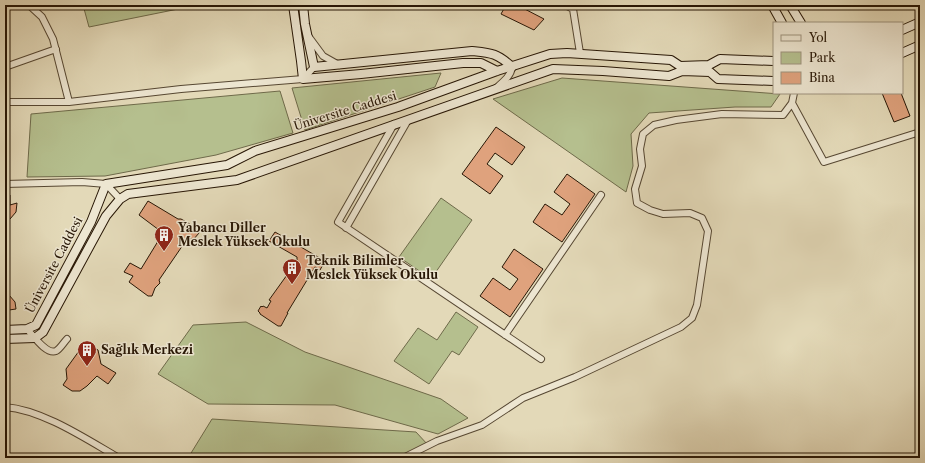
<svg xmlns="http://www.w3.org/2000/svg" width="925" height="463" font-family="'Libre Caslon Text',serif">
  <rect width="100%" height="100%" fill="#e3d9b8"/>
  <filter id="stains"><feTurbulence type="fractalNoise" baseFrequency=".005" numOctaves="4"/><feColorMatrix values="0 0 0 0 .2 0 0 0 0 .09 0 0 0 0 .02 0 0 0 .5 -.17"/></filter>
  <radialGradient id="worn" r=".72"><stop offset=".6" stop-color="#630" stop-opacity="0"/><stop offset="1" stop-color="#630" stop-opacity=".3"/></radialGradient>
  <path fill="#b5bf8e" stroke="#6e6a4a" d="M 83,5 L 198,5 L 89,27 Z
    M 441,73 L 435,87 L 305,130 L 292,88 Z
    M 562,78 L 780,94 L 771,107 L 735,107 L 649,113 L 631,134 L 633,166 L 626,192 L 493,99 Z
    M 280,91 L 293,133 L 216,155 L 105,176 L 27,177 L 31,114 Z
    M 441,198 L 472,220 L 431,279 L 399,257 Z
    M 456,312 L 478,327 L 459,355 L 452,351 L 429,384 L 394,361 L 418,328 L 437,340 Z
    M 246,322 L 305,352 L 441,399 L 468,418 L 438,434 L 335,405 L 208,404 L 158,374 L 193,325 Z
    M 212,419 L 416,432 L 428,445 L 407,458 L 188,458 Z"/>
  <path fill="#dfa27d" stroke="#271605" d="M 506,5 L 517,5 L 544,19 L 534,30 L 501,14 Z
    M 882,93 L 901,93 L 910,116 L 894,122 Z
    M 496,127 L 525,147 L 512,165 L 495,153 L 487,164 L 503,176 L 490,194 L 462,174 Z
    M 567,174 L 595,194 L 562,242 L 533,222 L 545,204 L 562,215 L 570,204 L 554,192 Z
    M 5,195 L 10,195 L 10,205 L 17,203 L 16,212 L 10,219 L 5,219 Z
    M 148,201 L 178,219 L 181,219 L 190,224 L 195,229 L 198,230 L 199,233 L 193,240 L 189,238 L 185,242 L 159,280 L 160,283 L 155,288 L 152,296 L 148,296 L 129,282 L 133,276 L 124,272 L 130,263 L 141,269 L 163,233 L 139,215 Z
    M 275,232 L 325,261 L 320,270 L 315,267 L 287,313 L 288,313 L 281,326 L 278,326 L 260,314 L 260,313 L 258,311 L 261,306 L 262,307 L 263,306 L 267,308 L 271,301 L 269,300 L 297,261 L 297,257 L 269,241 Z
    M 514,249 L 543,269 L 510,317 L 480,296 L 493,278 L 510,290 L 518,279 L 502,267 Z
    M 5,295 L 9,295 L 15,302 L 16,309 L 9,310 L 7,317 L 5,317 Z
    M 91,346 L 98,350 L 101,364 L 116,373 L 108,384 L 97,376 L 87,386 L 80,391 L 72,391 L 63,385 L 67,379 L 66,369 L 79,351 L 87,351 Z"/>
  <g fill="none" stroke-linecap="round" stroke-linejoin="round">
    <g stroke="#564732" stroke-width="8">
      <path id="street" d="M 29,5 L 42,17 L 53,39 L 69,102
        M 565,5 L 573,9 L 580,53
        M 309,37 L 323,56 L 339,65
        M 5,67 L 56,49
        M 496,88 C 503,82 511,76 512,67
        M 5,102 L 69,102 L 181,89 L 303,79 L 314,67
        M 792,103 L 824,162 L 920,132
        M 394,124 L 338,222 L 541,359
        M 5,184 L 82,182 L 106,184 L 120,199
        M 346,228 L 408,120
        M 27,329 C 33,335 46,355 56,351 C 60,349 64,342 67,339
        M 505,335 L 601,195
        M 5,407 C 43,410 86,439 119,458
        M 403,458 L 437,441 L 482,425 L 523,398 L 575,377 L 681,327 L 692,318 L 697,305 L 708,231 L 702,218 L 690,213 L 663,214 L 650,210 L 637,203 L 635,189 L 642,166 L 640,149 L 643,134 L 654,125 L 676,120 L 722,114 L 783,115 L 792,103 L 794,93"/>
    </g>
    <g stroke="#271605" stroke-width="10">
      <path id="secondary" d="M 293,5 L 301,61 L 303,79 L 361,74 L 463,63 L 481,63 L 497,71
        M 303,5 L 305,24 L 314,67 L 472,51 C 491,53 497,53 512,67
        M 772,5 L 782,23
        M 790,5 L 801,23
        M 902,30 L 920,22
        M 902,53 L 920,45
        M 5,330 L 27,329 L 36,325 L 91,222 L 106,184 L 227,165 L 255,151 L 398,107 L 497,71 L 550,54 L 567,53 L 671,60 L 680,66 L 709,65 L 720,59 L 774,61
        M 5,339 L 35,338 L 43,332 L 106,216 L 120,199 L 128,194 L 237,180 L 553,69 L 603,71 L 669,76 L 682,71 L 710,72 L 718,79 L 774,81"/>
    </g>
    <use href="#street" stroke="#ede6d1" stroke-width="6"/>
    <use href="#secondary" stroke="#ede6d1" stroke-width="8"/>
  </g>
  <defs>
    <g id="building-pin" transform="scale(1)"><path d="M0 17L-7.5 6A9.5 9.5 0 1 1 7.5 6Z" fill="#8f2418" stroke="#ede6d1"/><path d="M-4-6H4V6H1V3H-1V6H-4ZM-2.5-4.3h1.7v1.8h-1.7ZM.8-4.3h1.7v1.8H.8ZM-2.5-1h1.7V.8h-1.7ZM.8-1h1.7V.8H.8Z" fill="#fff"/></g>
  </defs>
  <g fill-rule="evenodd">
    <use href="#building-pin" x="164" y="235"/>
    <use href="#building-pin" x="292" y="268"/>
    <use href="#building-pin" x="87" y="350"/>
  </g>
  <g text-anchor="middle" stroke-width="3" stroke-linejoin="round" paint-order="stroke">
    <g font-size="12" fill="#271605" stroke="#ede6d1">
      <text transform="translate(345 111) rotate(-17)" y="4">Üniversite Caddesi</text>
      <text transform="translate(54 265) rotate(-62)" y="4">Üniversite Caddesi</text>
    </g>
    <g font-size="12" font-weight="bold" fill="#271605" stroke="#ede6d1" text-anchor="start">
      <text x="178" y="232">Yabancı Diller<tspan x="178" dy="14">Meslek Yüksek Okulu</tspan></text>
      <text x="306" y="265">Teknik Bilimler<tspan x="306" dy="14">Meslek Yüksek Okulu</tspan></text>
      <text x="101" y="354">Sağlık Merkezi</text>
    </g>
  </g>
  <rect width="925" height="463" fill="none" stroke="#e3d9b8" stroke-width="20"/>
  <rect x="6" y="6" width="913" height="451" fill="none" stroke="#271605" stroke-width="2"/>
  <rect x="10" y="10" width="905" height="443" fill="none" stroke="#271605"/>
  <rect x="773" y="22" width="130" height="72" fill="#ede6d1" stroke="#9e937f"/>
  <rect x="781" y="35" width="20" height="6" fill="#ede6d1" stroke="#9e937f"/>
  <text x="809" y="42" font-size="12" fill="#271605">Yol</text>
  <rect x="781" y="52" width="20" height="12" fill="#b5bf8e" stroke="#9e937f"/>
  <text x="809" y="62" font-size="12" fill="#271605">Park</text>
  <rect x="781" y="72" width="20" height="12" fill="#dfa27d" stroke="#9e937f"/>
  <text x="809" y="82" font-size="12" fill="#271605">Bina</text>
  <rect width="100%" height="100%" filter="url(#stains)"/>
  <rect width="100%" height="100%" fill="url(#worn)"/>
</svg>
